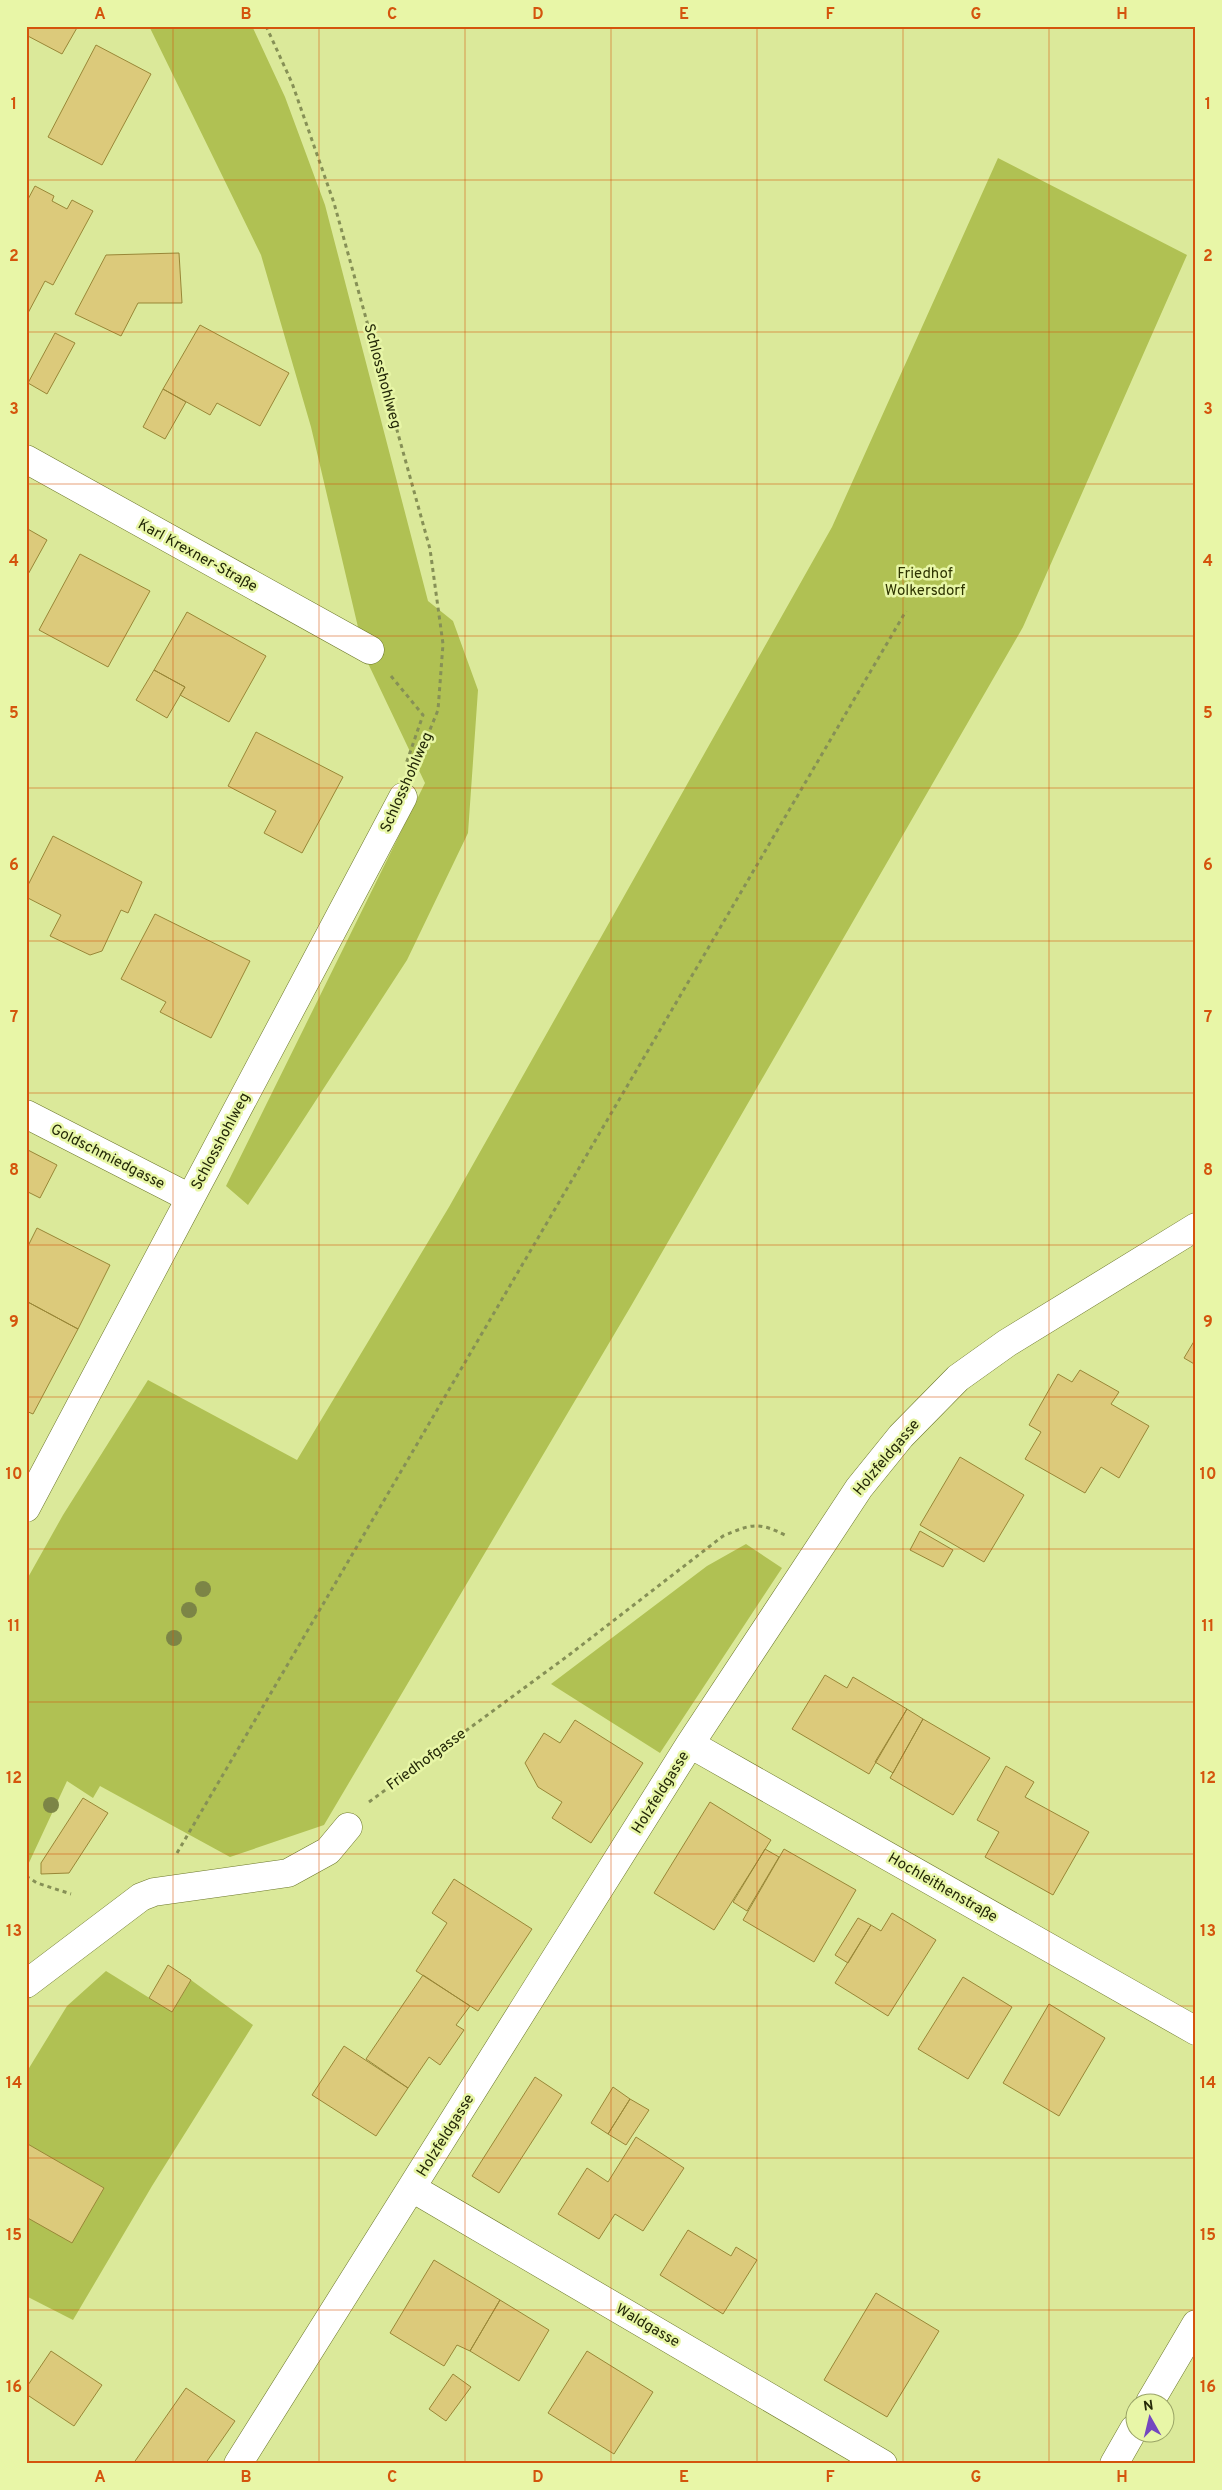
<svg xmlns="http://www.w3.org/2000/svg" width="1222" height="2490" font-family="Overpass,sans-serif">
  <rect width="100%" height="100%" fill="#dbe99a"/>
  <path fill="#b0c153" d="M 149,26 L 252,26 L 285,97 L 325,205 L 428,601 L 453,621 L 478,690 L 468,833 L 407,960 L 248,1205 L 226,1186 L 425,783 L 365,657 L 311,427 L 261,255 Z
    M 998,158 L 1187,255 L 1023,627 L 631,1306 L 324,1825 L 230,1857 L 100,1786 L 93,1798 L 67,1781 L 27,1867 L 26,1581 L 63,1515 L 148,1380 L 297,1460 L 449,1207 L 832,527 Z
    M 746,1544 L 782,1568 L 660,1753 L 551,1684 L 707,1566 Z
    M 106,1971 L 172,2012 L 191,1980 L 253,2025 L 152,2186 L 73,2320 L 26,2296 L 26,2073 L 67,2006 Z"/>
  <path fill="#dcca7b" stroke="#998737" d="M 26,26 L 78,26 L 62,54 L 26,35 Z
    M 96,45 L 151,74 L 102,165 L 48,137 Z
    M 35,186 L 54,196 L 52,201 L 67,209 L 72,200 L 93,211 L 53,285 L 45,281 L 28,313 L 26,203 Z
    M 179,253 L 182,303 L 138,303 L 121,336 L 75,314 L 106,255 Z
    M 200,325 L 289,373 L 260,426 L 217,403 L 210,415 L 163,389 Z
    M 55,333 L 75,343 L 47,394 L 28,383 Z
    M 163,389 L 186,402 L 165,439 L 143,427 Z
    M 26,528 L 47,540 L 26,578 Z
    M 80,554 L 150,591 L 108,667 L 39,630 Z
    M 187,612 L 266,656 L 229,722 L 180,695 L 185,687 L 154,670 Z
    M 154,670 L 185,687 L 167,718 L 136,700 Z
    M 256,732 L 343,777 L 302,853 L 264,833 L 276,811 L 228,786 Z
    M 53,836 L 142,882 L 128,913 L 121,910 L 102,951 L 90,955 L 50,936 L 61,915 L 26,897 L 26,889 Z
    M 155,914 L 250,961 L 211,1038 L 160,1012 L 166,1002 L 121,979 Z
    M 26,1149 L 57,1165 L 40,1198 L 26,1191 Z
    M 37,1228 L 110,1265 L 78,1329 L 26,1301 L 26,1250 Z
    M 26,1301 L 78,1329 L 33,1414 L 26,1411 Z
    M 1196,1338 L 1196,1365 L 1184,1358 Z
    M 1080,1370 L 1119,1392 L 1111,1404 L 1149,1426 L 1119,1478 L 1101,1467 L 1085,1493 L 1025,1459 L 1041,1432 L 1029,1425 L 1058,1374 L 1072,1382 Z
    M 960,1457 L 1024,1495 L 984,1562 L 920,1525 Z
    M 920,1531 L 953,1550 L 943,1567 L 910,1550 Z
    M 825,1675 L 847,1688 L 853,1677 L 907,1709 L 869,1774 L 792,1729 Z
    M 907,1709 L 923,1719 L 893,1773 L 875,1762 Z
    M 923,1719 L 990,1758 L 953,1815 L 890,1778 Z
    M 575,1720 L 643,1763 L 591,1843 L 552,1818 L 562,1802 L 538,1787 L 525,1763 L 544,1733 L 560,1743 Z
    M 1006,1766 L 1034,1782 L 1025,1797 L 1089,1832 L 1053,1895 L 985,1857 L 999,1832 L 977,1820 Z
    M 83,1798 L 108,1813 L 69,1873 L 41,1874 L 41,1863 Z
    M 710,1802 L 771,1840 L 714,1930 L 654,1893 Z
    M 765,1849 L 779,1857 L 747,1911 L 733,1902 Z
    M 784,1849 L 856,1890 L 814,1962 L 743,1920 Z
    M 454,1879 L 532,1929 L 478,2011 L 416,1971 L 447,1923 L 432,1913 Z
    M 892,1913 L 936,1940 L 888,2016 L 835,1983 L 871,1925 L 881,1931 Z
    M 858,1918 L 871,1925 L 848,1963 L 835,1955 Z
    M 168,1965 L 191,1980 L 172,2012 L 149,1998 Z
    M 423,1975 L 470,2006 L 456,2025 L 464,2030 L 440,2065 L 429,2057 L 408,2088 L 366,2059 Z
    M 963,1977 L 1012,2007 L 968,2079 L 918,2049 Z
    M 1049,2004 L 1105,2038 L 1059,2116 L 1003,2083 Z
    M 344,2046 L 408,2088 L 376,2136 L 312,2095 Z
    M 535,2077 L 562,2095 L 499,2193 L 472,2176 Z
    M 613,2087 L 630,2099 L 608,2134 L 591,2123 Z
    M 630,2099 L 649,2110 L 626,2145 L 608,2134 Z
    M 636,2137 L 684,2168 L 643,2231 L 615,2214 L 599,2239 L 558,2214 L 587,2168 L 608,2182 Z
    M 26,2143 L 104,2188 L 72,2243 L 26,2217 Z
    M 688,2230 L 731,2256 L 736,2247 L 757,2260 L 723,2314 L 660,2275 Z
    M 434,2260 L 500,2300 L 470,2351 L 457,2345 L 444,2366 L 390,2333 Z
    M 876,2293 L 939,2331 L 887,2417 L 824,2380 Z
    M 500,2300 L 549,2330 L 519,2381 L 470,2351 Z
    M 51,2351 L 102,2385 L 74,2426 L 26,2394 L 26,2388 Z
    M 587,2351 L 653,2392 L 614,2454 L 548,2413 Z
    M 453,2374 L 471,2387 L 446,2421 L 429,2409 Z
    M 186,2388 L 235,2421 L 205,2464 L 133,2464 Z"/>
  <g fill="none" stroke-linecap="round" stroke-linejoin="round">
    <g stroke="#6c772a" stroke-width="29">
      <path id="street" d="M 26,459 L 370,650
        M 26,1114 L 190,1198
        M 26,1508 L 403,797
        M 690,1744 L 1196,2031
        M 26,1984 L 141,1897 L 154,1892 L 288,1873 L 328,1851 L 348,1827
        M 412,2188 L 883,2464
        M 1150,2402 L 1196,2324
        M 238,2464 L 690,1744 L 859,1488 L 901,1436 L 958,1378 L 1007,1343 L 1196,1227
        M 1114,2464 L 1134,2429"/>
    </g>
    <path stroke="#869056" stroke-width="3" stroke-dasharray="4 4" stroke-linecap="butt" d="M 266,26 L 292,83 L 334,203 L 430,549 L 443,644 L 438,710 L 416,764
      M 391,676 L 423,715 L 406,764
      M 369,1802 L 569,1655 L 723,1536 C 752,1524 757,1521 787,1536
      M 177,1853 L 906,611
      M 26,1876 L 37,1883 L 71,1894"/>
    <use href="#street" stroke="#fff" stroke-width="28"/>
  </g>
  <g fill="#7c8546">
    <circle cx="203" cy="1589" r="8"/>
    <circle cx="189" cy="1610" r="8"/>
    <circle cx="174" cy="1638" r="8"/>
    <circle cx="51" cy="1805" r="8"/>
  </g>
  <path fill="none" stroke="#d4540c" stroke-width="1" stroke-opacity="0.55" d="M 173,26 L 173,2464M 319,26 L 319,2464M 465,26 L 465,2464M 611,26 L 611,2464M 757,26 L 757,2464M 903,26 L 903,2464M 1049,26 L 1049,2464M 26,180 L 1196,180M 26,332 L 1196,332M 26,484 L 1196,484M 26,636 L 1196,636M 26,788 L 1196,788M 26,941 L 1196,941M 26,1093 L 1196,1093M 26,1245 L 1196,1245M 26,1397 L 1196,1397M 26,1549 L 1196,1549M 26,1702 L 1196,1702M 26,1854 L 1196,1854M 26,2006 L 1196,2006M 26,2158 L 1196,2158M 26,2310 L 1196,2310"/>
  <g text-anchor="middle" stroke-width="5" stroke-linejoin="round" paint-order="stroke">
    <g font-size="15" fill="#242908" stroke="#e8f6a7">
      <text transform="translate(383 376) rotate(75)" y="5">Schlosshohlweg</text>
      <text transform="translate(198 555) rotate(29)" y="5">Karl Krexner-Straße</text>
      <text transform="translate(406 782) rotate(-66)" y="5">Schlosshohlweg</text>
      <text transform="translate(220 1141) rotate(-62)" y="5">Schlosshohlweg</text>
      <text transform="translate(108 1156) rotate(27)" y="5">Goldschmiedgasse</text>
      <text transform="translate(886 1457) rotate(-50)" y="5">Holzfeldgasse</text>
      <text transform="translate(426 1759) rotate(-36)" y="5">Friedhofgasse</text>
      <text transform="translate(660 1792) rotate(-58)" y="5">Holzfeldgasse</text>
      <text transform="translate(943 1887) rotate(30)" y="5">Hochleithenstraße</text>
      <text transform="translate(445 2135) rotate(-58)" y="5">Holzfeldgasse</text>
      <text transform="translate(648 2325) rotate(30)" y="5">Waldgasse</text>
    </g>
    <g font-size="15" fill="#2e3401" stroke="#e8f6a7">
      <text x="925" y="578">Friedhof<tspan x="925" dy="17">Wolkersdorf</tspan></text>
    </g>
  </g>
  <rect width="1222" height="2490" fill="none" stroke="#e8f6a7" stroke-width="55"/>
  <g transform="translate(1150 2418) rotate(352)"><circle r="24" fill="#e8f6a7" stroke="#9aa467"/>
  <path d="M0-4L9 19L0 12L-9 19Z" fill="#7447bf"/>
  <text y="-8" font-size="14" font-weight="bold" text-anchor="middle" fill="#242908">N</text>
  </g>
  <rect x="28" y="28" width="1166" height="2434" fill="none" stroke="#d4540c" stroke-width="2"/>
  <g font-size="16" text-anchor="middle" font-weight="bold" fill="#d4540c">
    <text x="100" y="19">A</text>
    <text x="246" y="19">B</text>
    <text x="392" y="19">C</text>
    <text x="538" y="19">D</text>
    <text x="684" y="19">E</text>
    <text x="830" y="19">F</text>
    <text x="976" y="19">G</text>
    <text x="1122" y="19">H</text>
    <text x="14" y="109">1</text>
    <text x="1208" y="109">1</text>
    <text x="14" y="261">2</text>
    <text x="1208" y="261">2</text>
    <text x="14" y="414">3</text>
    <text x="1208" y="414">3</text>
    <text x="14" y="566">4</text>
    <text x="1208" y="566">4</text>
    <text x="14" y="718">5</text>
    <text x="1208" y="718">5</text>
    <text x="14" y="870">6</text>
    <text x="1208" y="870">6</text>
    <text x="14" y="1022">7</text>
    <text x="1208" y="1022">7</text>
    <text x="14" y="1175">8</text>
    <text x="1208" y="1175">8</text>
    <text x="14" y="1327">9</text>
    <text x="1208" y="1327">9</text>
    <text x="14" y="1479">10</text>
    <text x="1208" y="1479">10</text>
    <text x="14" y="1631">11</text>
    <text x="1208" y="1631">11</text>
    <text x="14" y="1783">12</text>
    <text x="1208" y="1783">12</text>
    <text x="14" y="1936">13</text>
    <text x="1208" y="1936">13</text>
    <text x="14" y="2088">14</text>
    <text x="1208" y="2088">14</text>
    <text x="14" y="2240">15</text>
    <text x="1208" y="2240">15</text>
    <text x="14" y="2392">16</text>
    <text x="1208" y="2392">16</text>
    <text x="100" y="2482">A</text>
    <text x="246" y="2482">B</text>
    <text x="392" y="2482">C</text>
    <text x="538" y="2482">D</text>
    <text x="684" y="2482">E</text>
    <text x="830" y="2482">F</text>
    <text x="976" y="2482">G</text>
    <text x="1122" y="2482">H</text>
  </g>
</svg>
